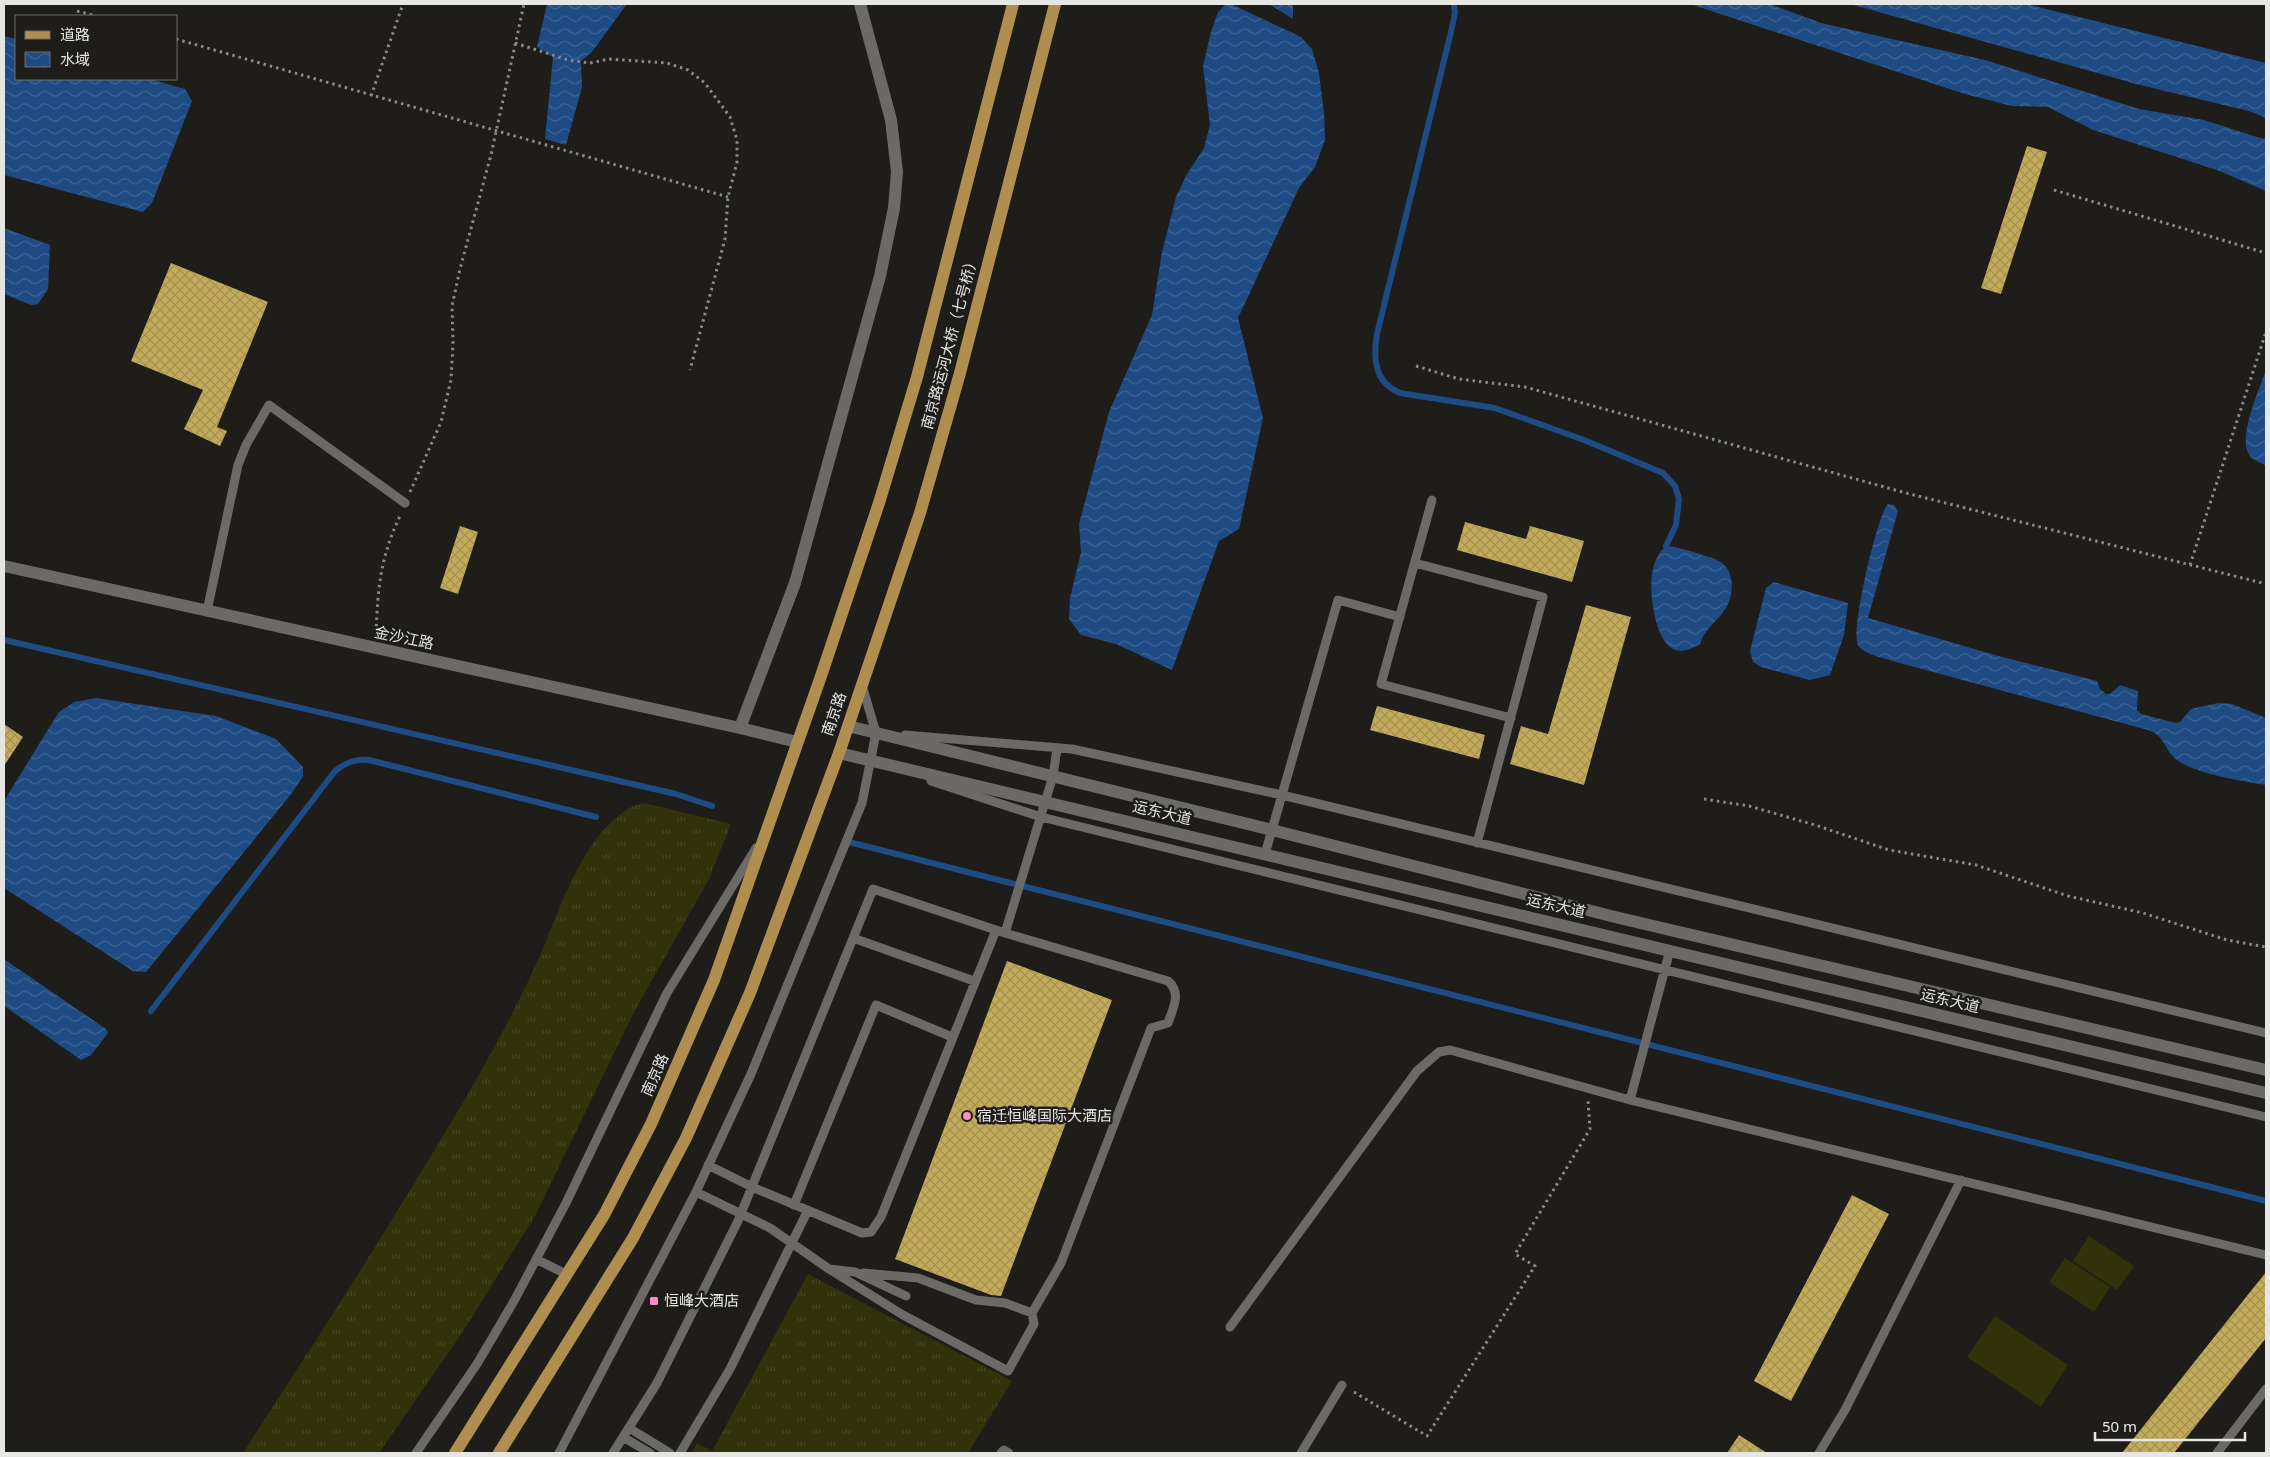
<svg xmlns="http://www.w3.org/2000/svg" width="2270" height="1457" font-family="'Noto Sans','Noto Sans SC',sans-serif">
  <defs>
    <pattern id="grass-tufts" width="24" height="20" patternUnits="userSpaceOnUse" patternTransform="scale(1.25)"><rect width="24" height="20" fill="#313209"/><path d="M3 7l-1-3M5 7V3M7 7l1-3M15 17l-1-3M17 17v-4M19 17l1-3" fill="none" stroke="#454621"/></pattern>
    <pattern id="water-waves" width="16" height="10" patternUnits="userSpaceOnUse" patternTransform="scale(1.25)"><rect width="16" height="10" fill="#1e4b83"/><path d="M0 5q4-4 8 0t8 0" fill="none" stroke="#3f6594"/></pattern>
    <pattern id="building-cross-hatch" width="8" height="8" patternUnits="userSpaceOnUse" patternTransform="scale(1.25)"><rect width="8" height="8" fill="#c4ab59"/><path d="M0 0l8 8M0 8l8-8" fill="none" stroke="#a49254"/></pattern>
  </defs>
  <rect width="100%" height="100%" fill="#1e1d1a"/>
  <path fill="url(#grass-tufts)" d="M 644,803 L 731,824 L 709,879 L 633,1014 L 535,1216 L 462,1333 L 379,1453 L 243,1453 C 303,1360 364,1267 421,1172 C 464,1102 505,1033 539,958 C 560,910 580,841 626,810 C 631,806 638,805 644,803 Z
    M 808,1274 L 1012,1381 L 968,1453 L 692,1453 L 697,1443 L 712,1451 Z"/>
  <path fill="#313209" d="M 2089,1236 L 2134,1266 L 2117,1290 L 2073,1261 Z
    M 2065,1258 L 2110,1287 L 2094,1312 L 2049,1282 Z
    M 1995,1316 L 2068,1365 L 2041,1407 L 1967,1357 Z"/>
  <path fill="url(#water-waves)" d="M 547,4 L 627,4 L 592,52 L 581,61 L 582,87 L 566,145 L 545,139 L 553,57 L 537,47 Z
    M 1226,4 L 1231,4 L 1301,37 L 1312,49 L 1319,73 L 1324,113 L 1325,140 L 1315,167 L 1299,188 L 1238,318 L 1263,418 L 1239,529 L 1219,541 L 1172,670 L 1116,644 L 1081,635 L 1069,619 L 1070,598 L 1081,552 L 1079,524 L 1109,412 L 1152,315 L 1162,252 L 1176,197 L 1187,174 L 1204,148 L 1210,125 L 1203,66 L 1211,32 L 1218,12 Z
    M 1269,4 L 1293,4 L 1293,19 Z
    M 1690,4 L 1770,4 L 1821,23 L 1985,60 L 2139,109 L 2204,120 L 2260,138 L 2266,139 L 2266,191 L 2217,170 L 2093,130 L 2048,107 L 2012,106 L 1965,94 Z
    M 1850,4 L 2026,4 L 2266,63 L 2266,118 L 2249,111 L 2140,85 Z
    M 4,36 L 16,39 L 16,79 L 150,79 L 185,89 L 192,101 L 152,203 L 143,212 L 4,175 Z
    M 4,228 L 50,245 L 48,289 L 38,304 L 31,305 L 4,294 Z
    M 2266,370 L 2266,466 C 2262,463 2253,460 2250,456 C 2236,440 2260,388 2266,370 Z
    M 1888,504 L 1894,505 L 1898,511 L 1868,618 L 2002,657 L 2097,681 L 2100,689 L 2106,694 L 2110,694 L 2120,685 L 2138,691 L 2137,710 L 2141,714 L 2176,723 L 2180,722 L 2191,709 L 2218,703 L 2232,704 L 2266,718 L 2266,785 C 2242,781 2196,774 2177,760 C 2163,749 2167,737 2148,730 L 1896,662 C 1885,658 1864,655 1858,645 C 1850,633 1877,515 1888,504 Z
    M 1666,546 C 1677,547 1686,550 1697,553 C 1704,556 1712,557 1719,561 C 1735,570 1734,592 1727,606 C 1719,621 1706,626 1700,644 C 1692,648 1684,653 1675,650 C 1654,643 1648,587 1653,569 C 1655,560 1659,552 1666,546 Z
    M 1774,582 L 1848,603 L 1844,635 L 1830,675 L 1810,680 L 1761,667 L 1753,662 L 1750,651 L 1766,588 Z
    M 96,698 L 216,716 L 276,739 L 303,767 L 303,776 L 292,793 L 146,972 L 133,971 L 4,888 L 4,801 L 59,712 L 74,702 Z
    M 4,959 L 106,1029 L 108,1033 L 91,1055 L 81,1060 L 4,1006 Z"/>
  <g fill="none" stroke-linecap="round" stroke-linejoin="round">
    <path stroke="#1e4b83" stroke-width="6" d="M 1454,4 L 1455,13 L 1451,32 L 1377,334 C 1373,358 1374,382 1400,393 L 1495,408 L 1584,440 L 1663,473 L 1675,486 L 1679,499 L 1676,525 L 1666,546
      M 4,640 L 676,794 L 712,806
      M 849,842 L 2266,1201
      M 151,1011 L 335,771 C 347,762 355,759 369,760 L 596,817"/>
  </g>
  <path fill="url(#building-cross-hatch)" d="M 2027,146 L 2047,152 L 2001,294 L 1981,288 Z
    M 171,263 L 268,302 L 217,427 L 227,431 L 220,446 L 184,429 L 203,390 L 131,361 Z
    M 1465,522 L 1526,539 L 1530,526 L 1584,541 L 1572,582 L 1457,550 Z
    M 460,526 L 478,532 L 458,594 L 440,588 Z
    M 1586,605 L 1631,617 L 1584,785 L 1510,764 L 1521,726 L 1548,734 Z
    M 1377,706 L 1485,735 L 1479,759 L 1370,730 Z
    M 4,724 L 23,737 L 4,766 Z
    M 1007,961 L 1112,1000 L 1001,1296 L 991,1295 L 895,1259 Z
    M 1852,1195 L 1889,1214 L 1791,1401 L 1754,1381 Z
    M 2266,1272 L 2266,1338 L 2174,1453 L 2122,1453 Z
    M 1739,1435 L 1767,1453 L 1727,1453 Z"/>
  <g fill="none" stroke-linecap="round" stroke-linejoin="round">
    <path stroke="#8a8a87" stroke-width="3" stroke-dasharray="2.5 4" stroke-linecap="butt" d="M 77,11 L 96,16
      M 176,39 L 728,197
      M 515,43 L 568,60 L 590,63 L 609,59 L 667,63 L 688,70 L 705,83 L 730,117 L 737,140 L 737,162 L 728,197 L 725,239 L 690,370
      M 371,96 L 403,4
      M 2054,190 L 2266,253
      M 1416,366 L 1459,379 L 1525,387 L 1906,493 L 2266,584
      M 410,492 L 441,422 L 451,380 L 453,343 L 452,306 L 460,269 L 491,155 L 524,4
      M 2190,565 L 2266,332
      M 376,633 C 378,588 380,558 400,516
      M 1704,799 L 1749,806 L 1815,825 L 1889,850 L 1976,865 L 2068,896 L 2143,913 L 2227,940 L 2266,947
      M 1354,1392 L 1427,1436 L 1535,1266 L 1515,1254 L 1590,1129 L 1588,1101"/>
    <path stroke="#6b6a67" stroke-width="9" d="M 1432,500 L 1381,684 L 1511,718
      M 1415,563 L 1543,597 L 1477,843
      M 207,611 L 238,465 L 246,445 L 269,405 L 405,503
      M 905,735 L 1072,749 L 1282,795 L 2266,1033
      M 931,781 L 1041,817 L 2266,1117
      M 1265,854 L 1338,600 L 1400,617
      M 853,938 L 974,981
      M 1630,1100 L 1670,950
      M 708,1165 L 752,1187 L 862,1233 L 871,1232 L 881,1217 L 996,930
      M 696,1192 L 770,1228 L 829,1269 L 855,1272 L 906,1296
      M 794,1205 L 876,1005 L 952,1037
      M 536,1259 L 566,1274
      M 829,1269 L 903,1315 L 1008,1371 L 1034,1324 L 1032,1313 L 1061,1263 L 1151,1028 L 1168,1023 C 1173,1008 1182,993 1168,981 L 1005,933
      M 863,1273 L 918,1278 L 976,1300 L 1005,1303 L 1032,1313
      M 1230,1327 L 1417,1071 L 1439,1052 L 1450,1050 L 1630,1100 L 2266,1255
      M 629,1428 L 670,1453
      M 623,1437 L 650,1453
      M 416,1453 L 477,1364 L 514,1301 L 566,1203 L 667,993 L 756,848
      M 559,1453 L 696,1192 L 751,1074 L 862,803 L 876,733 L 862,685
      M 613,1453 L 657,1383 L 738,1221 L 873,889 L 1005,933 L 1053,776 L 1057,748
      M 680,1453 L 730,1369 L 808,1210
      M 1001,1453 L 1004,1450 L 1009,1453
      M 1301,1453 L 1342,1385
      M 1819,1453 L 1845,1410 L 1961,1180
      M 2217,1453 L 2266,1389"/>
    <path stroke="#6b6a67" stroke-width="12" d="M 4,566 L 740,728 L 797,742
      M 740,728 L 795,583 L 880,276 L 894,208 L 897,172 L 891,120 L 860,4"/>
    <path stroke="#6b6a67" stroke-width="12" d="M 848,726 L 1272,830 L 1615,917 L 2266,1070
      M 839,753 L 2266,1093"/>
    <path stroke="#af8e50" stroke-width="12" d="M 455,1453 L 604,1215 L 651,1124 L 714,980 L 820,679 L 879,503 L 917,377 L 1013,4
      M 499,1453 L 633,1238 L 686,1138 L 750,993 L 839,753 L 920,513 L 960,373 L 1055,4"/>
  </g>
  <g fill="#fa8fc7" stroke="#1e1d1a" stroke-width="2">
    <circle cx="967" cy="1116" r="5"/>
    <rect x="649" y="1296" width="10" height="10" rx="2.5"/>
  </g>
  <g text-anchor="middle" stroke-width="5" stroke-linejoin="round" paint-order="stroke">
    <g font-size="15" fill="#e6e6e4" stroke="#1e1d1a">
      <text transform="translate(950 342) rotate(-75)" y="5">南京路运河大桥（七号桥）</text>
      <text transform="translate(404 638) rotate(12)" y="5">金沙江路</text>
      <text transform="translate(834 714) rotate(-71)" y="5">南京路</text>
      <text transform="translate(1162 813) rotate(13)" y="5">运东大道</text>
      <text transform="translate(1556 906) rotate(13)" y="5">运东大道</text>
      <text transform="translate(1950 1001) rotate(13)" y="5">运东大道</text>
      <text transform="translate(655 1075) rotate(-66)" y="5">南京路</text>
    </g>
    <g font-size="15" fill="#e6e6e4" stroke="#1e1d1a" text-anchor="start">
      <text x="977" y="1121">宿迁恒峰国际大酒店</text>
      <text x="664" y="1306">恒峰大酒店</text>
    </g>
  </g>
  <rect width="2270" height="1457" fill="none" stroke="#e6e6e4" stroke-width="10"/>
  <rect x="15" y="15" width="162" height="65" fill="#1e1d1a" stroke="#6e6d6b"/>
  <rect x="25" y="31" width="25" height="8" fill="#af8e50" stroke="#6e6d6b"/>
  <text x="60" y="40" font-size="15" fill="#e6e6e4">道路</text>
  <rect x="25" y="52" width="25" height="15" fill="url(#water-waves)" stroke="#6e6d6b"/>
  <text x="60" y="65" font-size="15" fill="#e6e6e4">水域</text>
  <path d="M2095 1432v8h150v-8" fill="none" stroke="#e6e6e4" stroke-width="2.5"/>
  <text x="2102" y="1432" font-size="15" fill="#e6e6e4" stroke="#1e1d1a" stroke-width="4" paint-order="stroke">50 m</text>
</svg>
